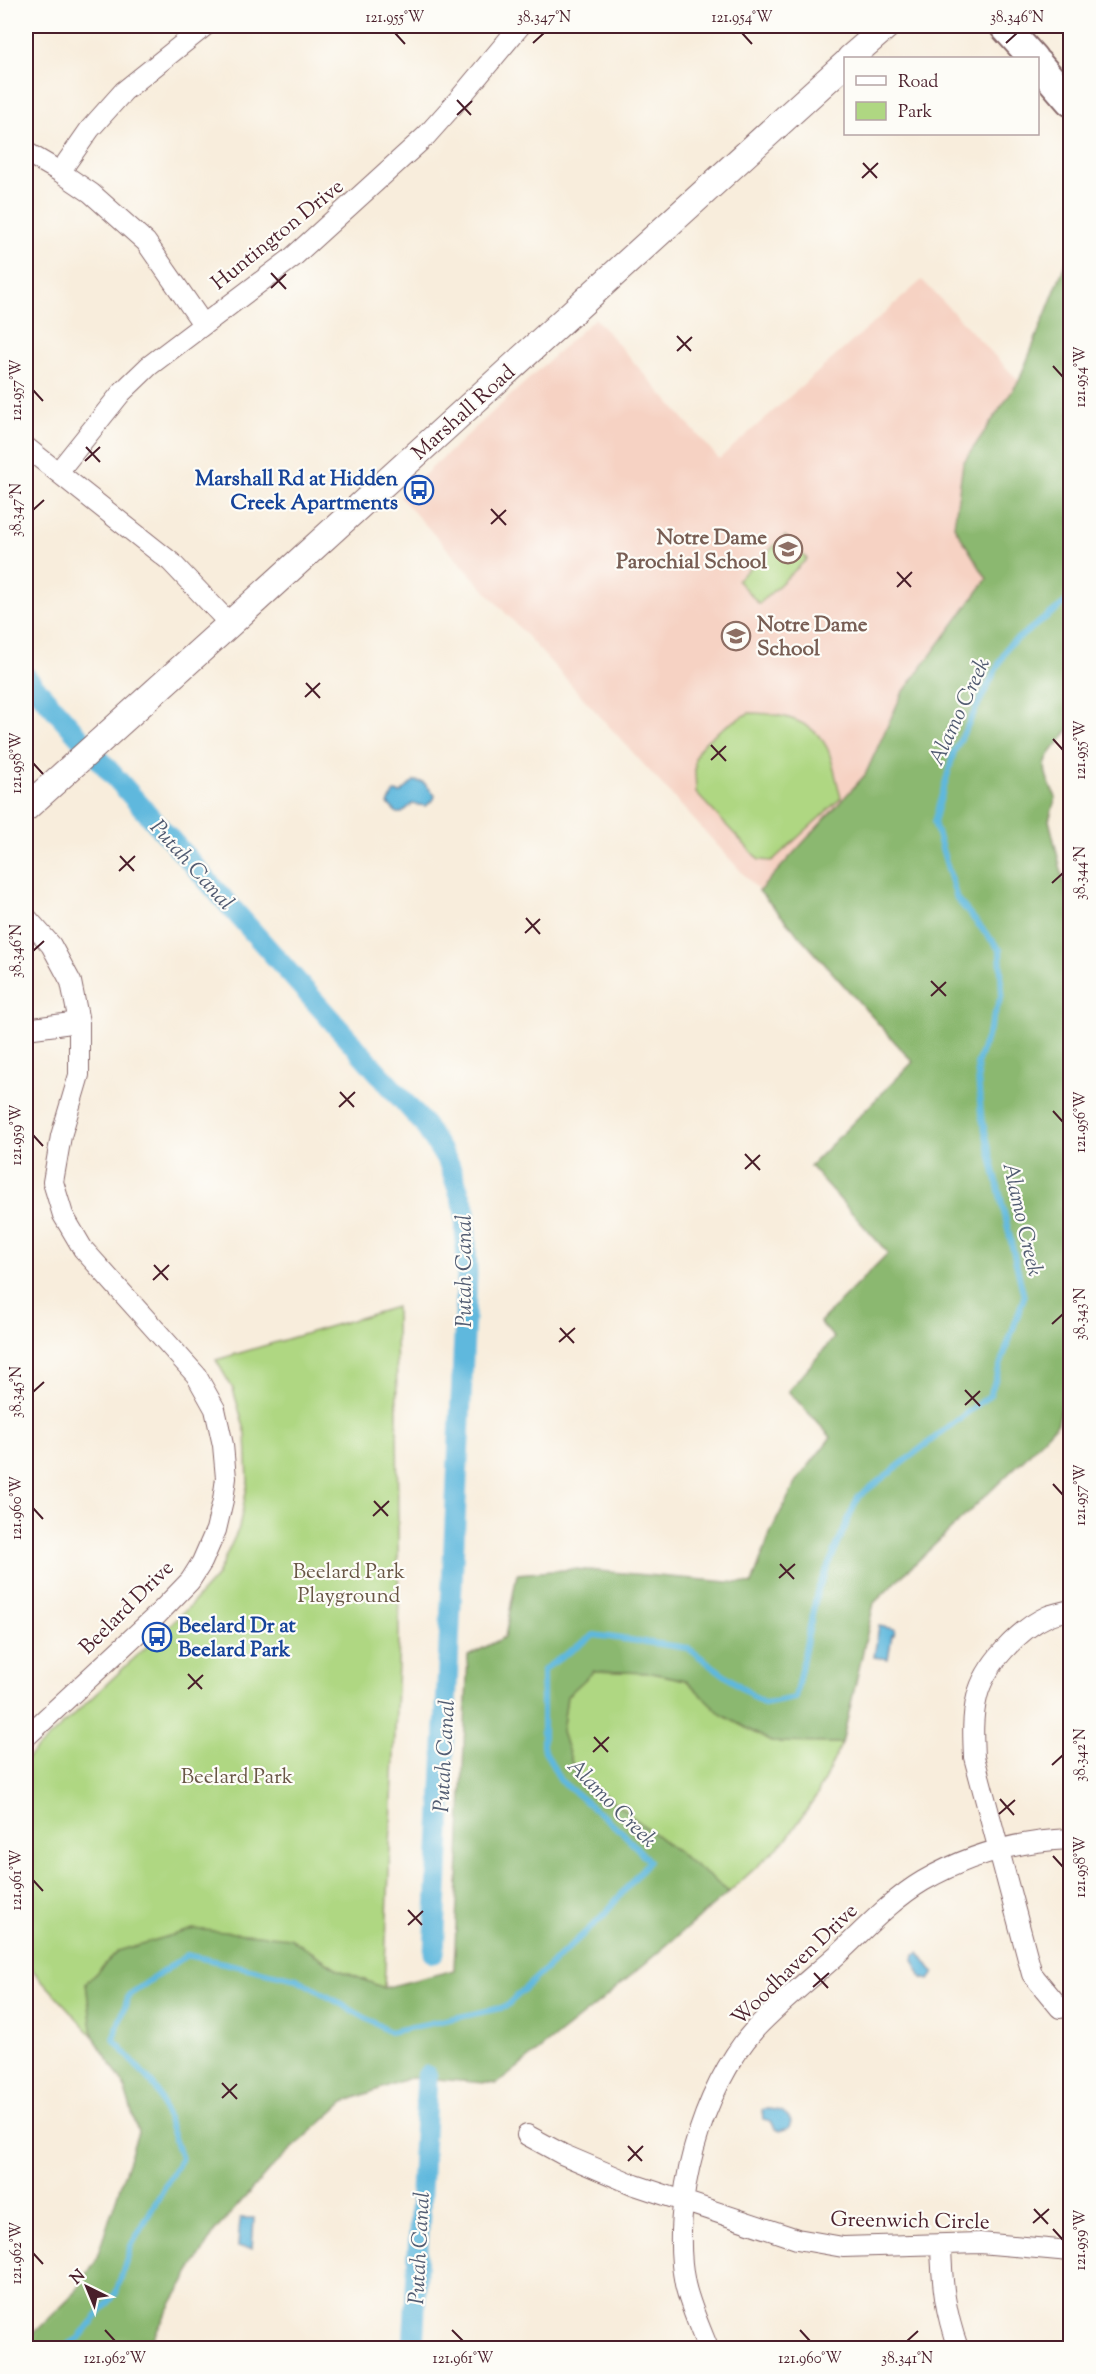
<svg xmlns="http://www.w3.org/2000/svg" width="1096" height="2374" font-family="'Sorts Mill Goudy',serif">
  <rect width="100%" height="100%" fill="#fdfcf7"/>
  <filter id="ink" filterUnits="userSpaceOnUse"><feTurbulence type="fractalNoise" baseFrequency=".0167" numOctaves="2"/><feDisplacementMap in="SourceGraphic" scale="12" xChannelSelector="R" yChannelSelector="G"/><feConvolveMatrix kernelMatrix="1 2 1 2 8 2 1 2 1" color-interpolation-filters="sRGB"/></filter>
  <filter id="wash" filterUnits="userSpaceOnUse"><feTurbulence type="fractalNoise" baseFrequency=".008" numOctaves="4" result="noise"/><feDisplacementMap in="SourceGraphic" scale="24" xChannelSelector="R" yChannelSelector="G"/><feGaussianBlur stdDeviation="1.35" result="paint"/><feColorMatrix in="noise" values="0 0 0 0 0 0 0 0 0 0 0 0 0 0 0 0 0 1.4 0 .05"/><feComposite in="paint" operator="in"/></filter>
  <g filter="url(#wash)">
    <rect width="100%" height="100%" fill="#f8eddc"/>
    <path fill="#f6d2c3" d="M 922,280 L 1019,381 L 963,463 L 954,526 L 987,579 L 902,694 L 865,775 L 759,891 L 400,497 L 595,318 L 719,459 Z"/>
    <path fill="#afd782" stroke="#7c7b56" stroke-width="1.5" d="M 785,536 L 807,559 L 759,604 L 737,580 Z
      M 749,713 C 780,713 816,720 829,752 C 834,767 837,783 841,798 L 772,861 L 759,860 L 696,793 C 696,782 694,769 695,759 C 698,740 734,721 749,713 Z
      M 396,1307 L 399,1640 L 384,1988 L 339,1970 L 290,1938 L 118,1951 L 86,1983 L 93,2036 L 26,1963 L 26,1759 L 185,1611 L 216,1577 L 239,1528 L 248,1482 L 246,1434 L 233,1389 L 216,1360 Z
      M 594,1671 L 652,1673 L 686,1680 L 722,1715 L 772,1742 L 842,1743 L 816,1797 L 786,1840 L 729,1892 L 575,1772 L 562,1732 L 567,1696 Z"/>
    <path fill="#8bb870" stroke="#6a6c4e" stroke-width="1.5" d="M 1070,252 L 1070,728 C 1049,758 1034,759 1056,797 L 1049,820 L 1070,907 L 1070,1368 L 1058,1423 L 1026,1457 L 874,1603 L 842,1743 L 772,1742 L 722,1715 L 686,1680 L 652,1673 L 594,1671 L 567,1696 L 562,1732 L 575,1772 L 729,1892 L 601,2001 L 497,2084 L 412,2077 L 344,2102 L 272,2167 L 215,2231 L 174,2299 L 148,2348 L 26,2348 L 26,2341 L 74,2294 L 96,2260 L 138,2132 L 123,2083 L 93,2036 L 86,1983 L 118,1951 L 193,1929 L 290,1938 L 339,1970 L 384,1988 L 454,1970 L 468,1656 L 505,1637 L 517,1574 L 575,1569 L 752,1584 L 771,1531 L 796,1482 L 831,1437 L 788,1391 L 834,1338 L 820,1322 L 888,1253 L 810,1166 L 913,1062 L 759,891 L 865,775 L 902,694 L 987,579 L 954,526 L 963,463 L 1019,381 Z"/>
    <path fill="#5fb8dd" stroke="#546c84" stroke-width="1.5" d="M 414,781 L 423,782 L 435,795 L 434,799 L 426,806 L 412,804 L 402,813 L 397,813 L 388,804 L 394,792 L 401,793 Z
      M 879,1626 L 895,1629 L 894,1635 L 892,1635 L 888,1659 L 874,1657 Z
      M 919,1952 L 934,1973 L 929,1980 L 922,1978 L 913,1960 L 914,1954 Z
      M 768,2109 C 778,2110 786,2111 791,2121 L 789,2128 L 779,2131 L 775,2129 L 771,2121 L 763,2119 L 762,2110 Z
      M 240,2218 L 254,2218 L 252,2248 L 238,2247 Z"/>
    <g fill="none" stroke-linecap="round" stroke-linejoin="round">
      <path stroke="#5fb8dd" stroke-width="6" d="M 63,2348 L 79,2338 L 116,2293 L 131,2246 L 181,2158 L 157,2089 L 113,2039 L 129,1995 L 187,1955 L 297,1979 L 390,2032 L 505,2007 L 603,1916 L 649,1861 L 623,1833 L 560,1780 L 543,1747 L 543,1670 L 594,1635 L 688,1648 L 764,1704 L 795,1698 L 817,1592 L 858,1497 L 990,1395 L 1024,1297 L 981,1114 L 977,1064 L 1002,994 L 1000,950 L 957,899 L 934,822 L 954,752 L 1008,646 L 1070,599"/>
      <path stroke="#5fb8dd" stroke-width="21" d="M 26,677 L 423,1123 L 449,1164 L 465,1209 L 467,1275 L 434,1953
        M 413,2348 L 427,2076"/>
    </g>
  </g>
  <g filter="url(#ink)">
    <g fill="none" stroke-linecap="round" stroke-linejoin="round">
      <g stroke="#876769" stroke-width="22">
        <path id="minor" d="M 26,152 L 60,172 L 91,193 L 146,242 L 203,324
          M 60,172 L 90,129 L 124,91 L 205,26
          M 26,447 L 171,562 L 230,624
          M 58,472 L 122,392 L 149,366 L 292,258 L 426,136 L 459,99 L 520,26
          M 26,917 L 51,945 L 71,982 L 79,1022 L 79,1075 L 61,1136 L 53,1182 L 63,1215 L 83,1249 L 196,1375 L 215,1409 L 223,1445 L 226,1478 L 223,1500 L 216,1530 L 202,1562 L 190,1581 L 156,1616 L 26,1737
          M 26,1029 L 79,1022
          M 1060,2008 L 1032,1974 L 974,1757 C 973,1737 972,1717 977,1697 C 984,1666 1019,1629 1048,1616 C 1055,1613 1063,1612 1070,1610
          M 527,2135 L 562,2154 L 635,2185 L 797,2239 L 843,2247 L 980,2243 L 1070,2251
          M 941,2245 C 942,2285 945,2311 958,2348
          M 708,2348 C 700,2328 690,2306 685,2284 C 669,2205 701,2088 756,2028 C 781,2002 810,1979 837,1955 C 864,1930 891,1900 923,1881 C 968,1855 1019,1841 1070,1839"/>
      </g>
      <g stroke="#876769" stroke-width="28">
        <path id="tertiary" d="M 850,58 L 887,26
          M 26,808 L 230,624 L 846,63"/>
      </g>
      <g stroke="#876769" stroke-width="32">
        <path id="secondary" d="M 1004,26 L 1033,58
          M 1038,64 L 1070,101"/>
      </g>
      <use href="#minor" stroke="#fff" stroke-width="20"/>
      <use href="#tertiary" stroke="#fff" stroke-width="26"/>
      <use href="#secondary" stroke="#fff" stroke-width="28"/>
    </g>
  </g>
  <path fill="none" stroke="#4a1f2b" stroke-width="2" d="M 395,33 L 405,44M 742,33 L 752,44M 533,43 L 544,33M 1006,43 L 1017,33M 457,100 L 471,115M 457,115 L 472,101M 863,163 L 877,178M 862,178 L 878,163M 271,273 L 286,289M 271,288 L 286,274M 677,336 L 691,351M 677,351 L 692,337M 1053,366 L 1063,377M 33,390 L 43,401M 86,447 L 100,462M 85,461 L 100,447M 491,509 L 506,525M 33,510 L 44,500M 491,524 L 506,510M 897,572 L 911,587M 897,587 L 912,572M 306,683 L 320,698M 305,697 L 320,683M 1053,739 L 1063,750M 711,745 L 726,761M 711,760 L 726,746M 33,763 L 43,774M 120,856 L 134,871M 119,871 L 135,856M 1052,883 L 1063,873M 526,918 L 540,934M 525,933 L 540,919M 33,951 L 44,941M 931,981 L 946,996M 931,996 L 946,982M 340,1092 L 354,1107M 339,1107 L 355,1092M 1053,1111 L 1063,1122M 33,1135 L 43,1146M 745,1154 L 760,1170M 745,1169 L 760,1155M 154,1265 L 168,1280M 153,1280 L 169,1265M 1052,1324 L 1063,1314M 560,1328 L 574,1343M 559,1342 L 575,1328M 965,1390 L 980,1406M 33,1392 L 44,1382M 965,1405 L 980,1391M 1053,1484 L 1063,1495M 374,1501 L 388,1516M 33,1508 L 43,1519M 373,1516 L 389,1501M 780,1564 L 794,1579M 779,1578 L 795,1564M 188,1674 L 202,1689M 188,1689 L 203,1675M 594,1737 L 608,1752M 593,1752 L 609,1737M 1052,1765 L 1063,1755M 1000,1799 L 1014,1815M 999,1814 L 1015,1800M 1053,1856 L 1063,1867M 33,1880 L 43,1891M 408,1910 L 422,1925M 408,1925 L 423,1911M 814,1973 L 828,1988M 813,1987 L 829,1973M 222,2083 L 237,2099M 222,2098 L 237,2084M 628,2146 L 642,2161M 628,2161 L 643,2146M 1034,2209 L 1048,2224M 1033,2223 L 1049,2209M 1053,2229 L 1063,2240M 33,2253 L 43,2264M 105,2330 L 115,2341M 452,2330 L 463,2341M 800,2330 L 810,2341M 907,2341 L 918,2331"/>
  <defs>
    <g id="bus-ring" transform="scale(1.5)"><circle r="9.5" fill="#fdfcf7" stroke="#1a4fb4" stroke-width="1.5"/><path d="M-5-6H5V4H4V6H2V4H-2V6H-4V4H-5ZM-3.5-4V0h7V-4ZM-3.5 1.2v1.5H-2V1.2ZM2 1.2v1.5H3.5V1.2Z" fill="#1a4fb4"/></g>
    <g id="school-ring" transform="scale(1.5)"><circle r="9.5" fill="#fdfcf7" stroke="#8d6e63" stroke-width="1.5"/><path d="M0-5L7-2L0 1L-7-2ZM-4 1L0 2.5L4 1V4Q0 6-4 4Z" fill="#8d6e63"/></g>
  </defs>
  <g fill-rule="evenodd">
    <use href="#bus-ring" x="419" y="490"/>
    <use href="#school-ring" x="788" y="549"/>
    <use href="#school-ring" x="736" y="636"/>
    <use href="#bus-ring" x="157" y="1637"/>
  </g>
  <g text-anchor="middle" stroke-width="4.5" stroke-linejoin="round" paint-order="stroke">
    <g font-size="21" fill="#4a1f2b" stroke="#fdfcf7">
      <text transform="translate(277 234) rotate(-39)" y="7">Huntington Drive</text>
      <text transform="translate(463 412) rotate(-42)" y="7">Marshall Road</text>
      <text transform="translate(126 1607) rotate(-45)" y="7">Beelard Drive</text>
      <text transform="translate(794 1964) rotate(-44)" y="7">Woodhaven Drive</text>
      <text transform="translate(910 2220) rotate(1)" y="7">Greenwich Circle</text>
    </g>
    <g font-size="21" font-weight="bold" fill="#164399" stroke="#fdfcf7" text-anchor="end">
      <text x="398" y="485">Marshall Rd at Hidden<tspan x="398" dy="24">Creek Apartments</tspan></text>
      <text x="178" y="1632" text-anchor="start">Beelard Dr at<tspan x="178" dy="24">Beelard Park</tspan></text>
    </g>
    <g font-size="21" font-weight="bold" fill="#785e54" stroke="#fdfcf7" text-anchor="end">
      <text x="767" y="544">Notre Dame<tspan x="767" dy="24">Parochial School</tspan></text>
      <text x="757" y="631" text-anchor="start">Notre Dame<tspan x="757" dy="24">School</tspan></text>
    </g>
    <g font-size="21" fill="#685645" stroke="#fdfcf7">
      <text x="349" y="1578">Beelard Park<tspan x="349" dy="24">Playground</tspan></text>
      <text x="237" y="1783">Beelard Park</text>
    </g>
    <g font-size="22" font-style="italic" fill="#525c72" stroke="#fdfcf7">
      <text transform="translate(958 711) rotate(-65)" y="8">Alamo Creek</text>
      <text transform="translate(193 864) rotate(48)" y="8">Putah Canal</text>
      <text transform="translate(1024 1219) rotate(77)" y="8">Alamo Creek</text>
      <text transform="translate(463 1271) rotate(-90)" y="8">Putah Canal</text>
      <text transform="translate(443 1756) rotate(-87)" y="8">Putah Canal</text>
      <text transform="translate(613 1802) rotate(45)" y="8">Alamo Creek</text>
      <text transform="translate(418 2248) rotate(-87)" y="8">Putah Canal</text>
    </g>
  </g>
  <rect width="1096" height="2374" fill="none" stroke="#fdfcf7" stroke-width="66"/>
  <rect x="844" y="57" width="195" height="78" fill="#fdfcf7" stroke="#b5a4a5" stroke-width="1.5"/>
  <rect x="856" y="76" width="30" height="9" fill="#ffffff" stroke="#b5a4a5" stroke-width="1.5"/>
  <text x="898" y="87" font-size="18" fill="#4a1f2b">Road</text>
  <rect x="856" y="102" width="30" height="18" fill="#afd782" stroke="#b5a4a5" stroke-width="1.5"/>
  <text x="898" y="117" font-size="18" fill="#4a1f2b">Park</text>
  <g transform="translate(87 2287) rotate(317)" stroke="#fdfcf7" stroke-width="4.5" paint-order="stroke">
  <path d="M0-4.5L10 22L0 15L-10 22Z" fill="#4a1f2b"/>
  <text y="-9" font-size="16" font-weight="bold" text-anchor="middle" fill="#4a1f2b">N</text>
  </g>
  <rect x="33" y="33" width="1030" height="2308" fill="none" stroke="#4a1f2b" stroke-width="2"/>
  <g font-size="15" text-anchor="middle" fill="#4a1f2b">
    <text x="395" y="22">121.955°W</text>
    <text x="544" y="22">38.347°N</text>
    <text x="742" y="22">121.954°W</text>
    <text x="1017" y="22">38.346°N</text>
    <text transform="translate(1080 377) rotate(-90)" y="5">121.954°W</text>
    <text transform="translate(16 390) rotate(-90)" y="5">121.957°W</text>
    <text transform="translate(16 510) rotate(-90)" y="5">38.347°N</text>
    <text transform="translate(1080 750) rotate(-90)" y="5">121.955°W</text>
    <text transform="translate(16 763) rotate(-90)" y="5">121.958°W</text>
    <text transform="translate(1080 873) rotate(-90)" y="5">38.344°N</text>
    <text transform="translate(16 951) rotate(-90)" y="5">38.346°N</text>
    <text transform="translate(1080 1122) rotate(-90)" y="5">121.956°W</text>
    <text transform="translate(16 1135) rotate(-90)" y="5">121.959°W</text>
    <text transform="translate(1080 1314) rotate(-90)" y="5">38.343°N</text>
    <text transform="translate(16 1392) rotate(-90)" y="5">38.345°N</text>
    <text transform="translate(1080 1495) rotate(-90)" y="5">121.957°W</text>
    <text transform="translate(16 1508) rotate(-90)" y="5">121.960°W</text>
    <text transform="translate(1080 1755) rotate(-90)" y="5">38.342°N</text>
    <text transform="translate(1080 1867) rotate(-90)" y="5">121.958°W</text>
    <text transform="translate(16 1880) rotate(-90)" y="5">121.961°W</text>
    <text transform="translate(1080 2240) rotate(-90)" y="5">121.959°W</text>
    <text transform="translate(16 2253) rotate(-90)" y="5">121.962°W</text>
    <text x="115" y="2363">121.962°W</text>
    <text x="463" y="2363">121.961°W</text>
    <text x="810" y="2363">121.960°W</text>
    <text x="907" y="2363">38.341°N</text>
  </g>
</svg>
